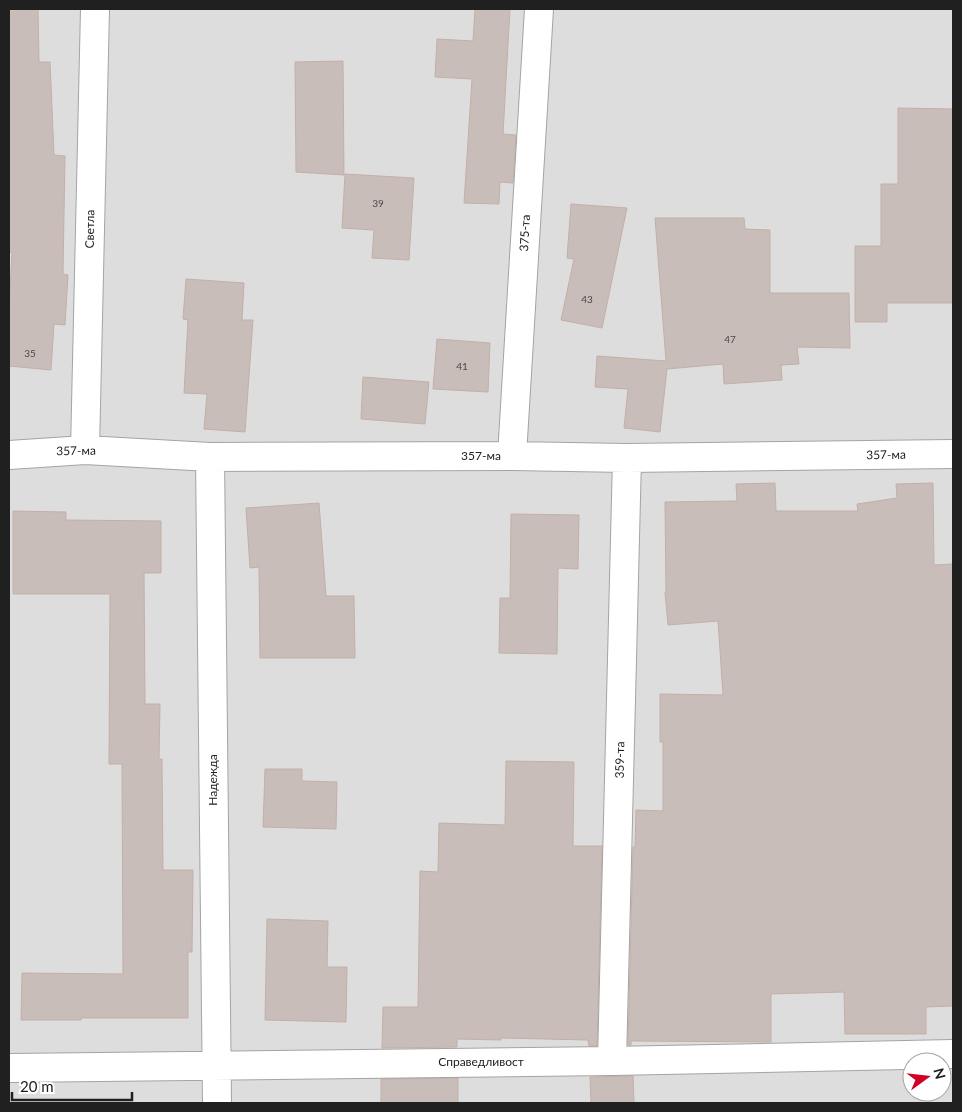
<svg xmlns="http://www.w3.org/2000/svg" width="962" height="1112" font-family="Lato,sans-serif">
  <rect width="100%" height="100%" fill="#f1ebe6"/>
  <path fill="#dedddd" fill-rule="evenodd" d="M 9,9 L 953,9 L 953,1103 L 9,1103 ZM 912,1062 L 942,1062 L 942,1092 L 912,1092 Z"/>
  <path fill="#c9bdb9" stroke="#c3afa8" d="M 9,9 L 38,9 L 39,62 L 50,62 L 54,155 L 65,156 L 63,274 L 68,275 L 65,325 L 54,324 L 51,370 L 9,366 L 9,312 L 12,252 L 9,252 Z
    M 475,9 L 510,9 L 503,134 L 516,135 L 513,183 L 500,182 L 499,204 L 464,203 L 472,79 L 435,77 L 437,39 L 473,41 Z
    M 343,61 L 344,175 L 296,172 L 295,62 Z
    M 898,108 L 953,109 L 953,303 L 887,303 L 887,322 L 855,322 L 855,246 L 881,246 L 881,184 L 898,184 Z
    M 345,174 L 414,178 L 409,260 L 372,258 L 374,230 L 342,228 Z
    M 571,204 L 627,208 L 602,328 L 561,320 L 574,259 L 567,258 Z
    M 655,218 L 744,218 L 745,229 L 770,230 L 770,293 L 849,293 L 850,348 L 797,347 L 799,364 L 781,365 L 782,380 L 724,384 L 723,364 L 667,369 L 660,432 L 624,428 L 628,389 L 595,387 L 597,356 L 666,361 Z
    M 186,279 L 244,283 L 242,320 L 253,320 L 245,432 L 204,429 L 207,394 L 184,393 L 188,320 L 183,319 Z
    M 437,339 L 490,343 L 488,392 L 433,389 Z
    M 363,377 L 429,382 L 425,424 L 361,419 Z
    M 775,483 L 776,511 L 858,511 L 857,504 L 897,498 L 896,484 L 933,483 L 934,565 L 953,564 L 953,1006 L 926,1007 L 926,1034 L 845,1034 L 844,992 L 771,994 L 771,1042 L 631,1041 L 631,1045 L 628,1045 L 633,847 L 635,847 L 636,810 L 663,811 L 663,742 L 660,742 L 660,694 L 723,695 L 718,621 L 668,625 L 665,592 L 666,592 L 665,502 L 737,501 L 736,484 Z
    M 319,503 L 326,596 L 354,596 L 355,658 L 260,658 L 259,567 L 250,568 L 246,508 Z
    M 13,511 L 66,512 L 66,520 L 161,521 L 161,573 L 144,573 L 145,704 L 160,704 L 159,759 L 162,759 L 163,870 L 193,870 L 192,952 L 188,952 L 188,1018 L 81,1018 L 81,1020 L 21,1020 L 22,973 L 123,974 L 122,764 L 109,764 L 110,594 L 13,594 Z
    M 511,514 L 579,515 L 578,569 L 558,568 L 557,654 L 499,653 L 500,598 L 510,598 Z
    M 506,761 L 574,762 L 573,846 L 602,846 L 597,1046 L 589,1046 L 588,1040 L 501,1038 L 501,1040 L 457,1039 L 457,1047 L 382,1048 L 383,1007 L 418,1007 L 420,871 L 438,872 L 439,823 L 505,825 Z
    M 265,769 L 302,769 L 302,781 L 337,782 L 336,829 L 263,827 Z
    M 267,919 L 328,921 L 327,967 L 347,967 L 346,1022 L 265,1020 Z
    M 633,1076 L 634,1103 L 591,1103 L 590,1077 Z
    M 458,1078 L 458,1103 L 381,1103 L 381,1079 Z"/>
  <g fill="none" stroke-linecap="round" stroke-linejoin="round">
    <g stroke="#a4a4a4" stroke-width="30">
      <path id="minor" d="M 85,450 L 95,9
        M 9,455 L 85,450 L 210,457 L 512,456 L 627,458 L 953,454
        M 512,456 L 539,9
        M 210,457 L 217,1103
        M 612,1061 L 627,458
        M 9,1068 L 612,1061 L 953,1054"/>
    </g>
    <use href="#minor" stroke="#fff" stroke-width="28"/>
  </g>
  <g text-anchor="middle" stroke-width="4.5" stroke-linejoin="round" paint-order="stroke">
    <g font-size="10" fill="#4a4746">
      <text x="378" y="207">39</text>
      <text x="587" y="303">43</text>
      <text x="730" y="343">47</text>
      <text x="30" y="357">35</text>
      <text x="462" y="370">41</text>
    </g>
    <g font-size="12" fill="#202020" stroke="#fff">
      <text transform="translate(90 229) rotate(-89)" y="4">Светла</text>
      <text transform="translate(525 233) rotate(-87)" y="4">375-та</text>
      <text transform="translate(76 451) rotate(-1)" y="4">357-ма</text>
      <text transform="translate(886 455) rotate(-1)" y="4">357-ма</text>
      <text x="481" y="460">357-ма</text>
      <text transform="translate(620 760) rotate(-89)" y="4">359-та</text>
      <text transform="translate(213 780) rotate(-90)" y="4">Надежда</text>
      <text x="481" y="1066">Справедливост</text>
    </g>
  </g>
  <rect width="962" height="1112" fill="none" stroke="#202020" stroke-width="20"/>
  <g transform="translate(927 1077) rotate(75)"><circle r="24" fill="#ffffff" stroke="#a6a6a6"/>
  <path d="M0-4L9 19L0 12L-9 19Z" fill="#d00026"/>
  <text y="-8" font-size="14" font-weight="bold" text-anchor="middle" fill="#202020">N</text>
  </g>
  <path d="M12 1092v8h120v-8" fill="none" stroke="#202020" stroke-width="2.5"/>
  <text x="20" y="1092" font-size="15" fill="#202020" stroke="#ffffff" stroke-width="4" paint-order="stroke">20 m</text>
</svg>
